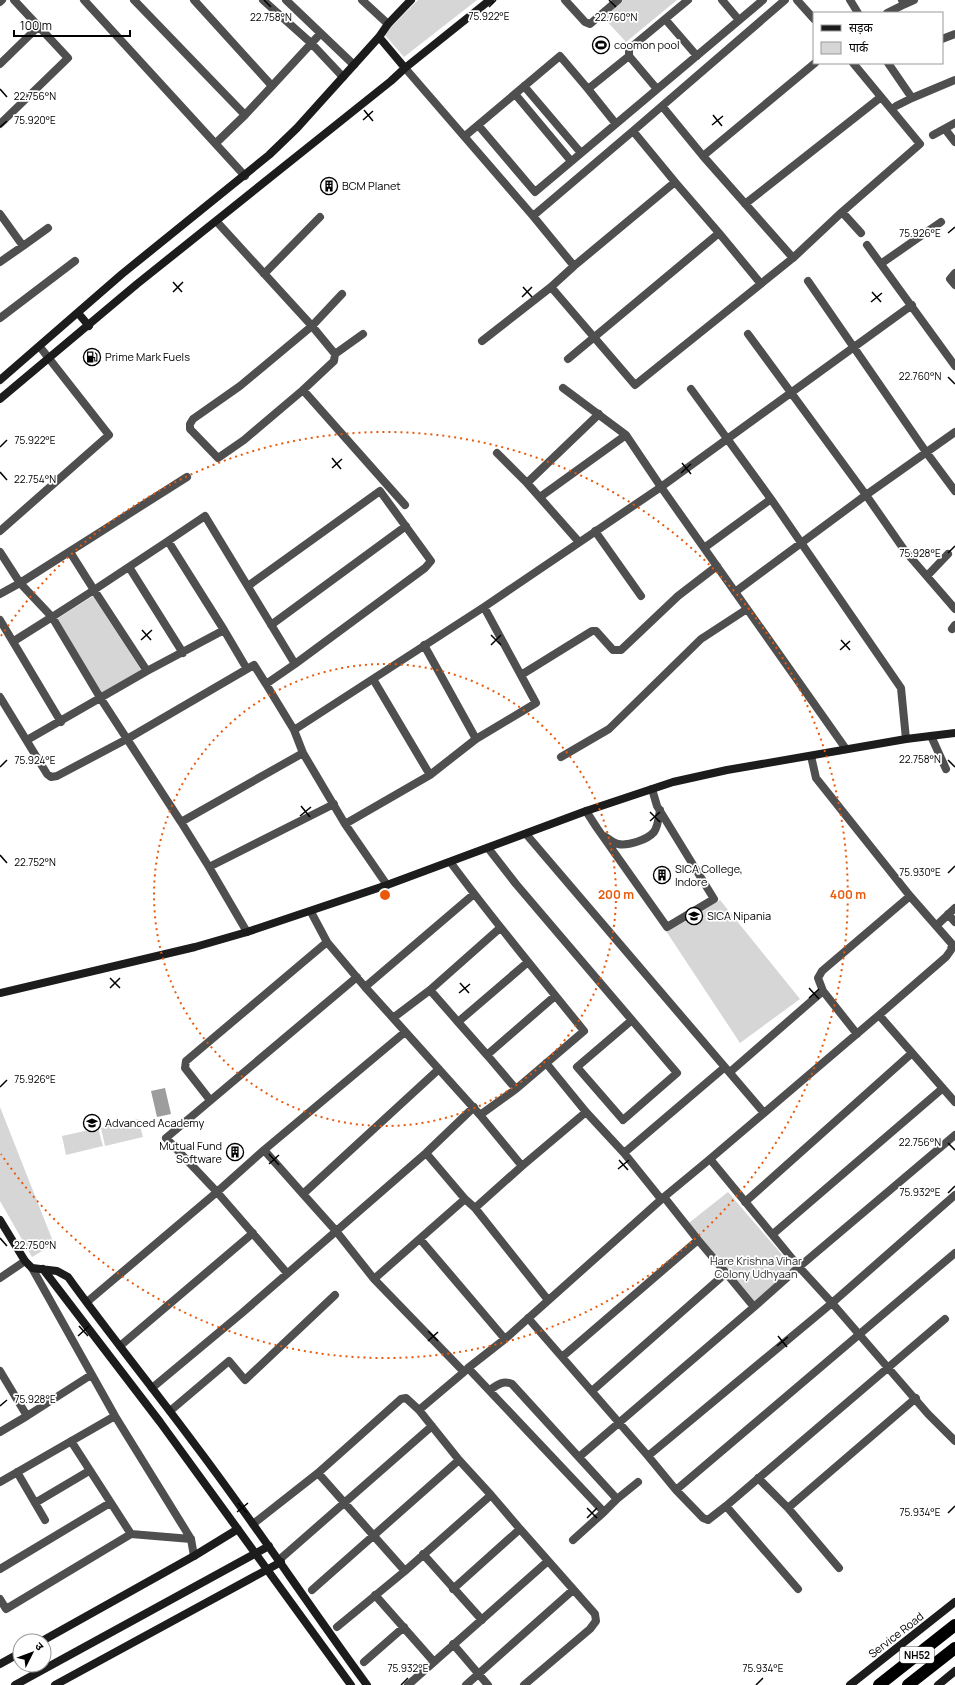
<svg xmlns="http://www.w3.org/2000/svg" width="955" height="1685" font-family="Manrope,'Noto Sans Devanagari',sans-serif">
  <rect width="100%" height="100%" fill="#fff"/>
  <path fill="#d6d6d6" d="M 418,0 L 477,0 L 404,57 L 384,34 Z
    M 623,0 L 677,0 L 626,42 L 603,17 Z
    M 93,596 L 143,673 L 99,699 L 52,622 Z
    M 720,900 L 800,999 L 740,1043 L 666,931 Z
    M 0,1107 L 54,1244 L 32,1257 L 0,1201 Z
    M 138,1119 L 143,1137 L 105,1146 L 101,1128 Z
    M 98,1128 L 103,1146 L 66,1155 L 62,1136 Z
    M 728,1192 L 796,1271 L 754,1308 L 685,1226 Z"/>
  <path fill="#9d9d9d" d="M 165,1088 L 171,1114 L 157,1117 L 151,1091 Z"/>
  <g fill="none" stroke-linecap="round" stroke-linejoin="round">
    <path stroke="#4f4f4f" stroke-width="8" d="M 84,0 L 245,176
      M 134,0 L 245,115 L 272,86
      M 194,0 L 272,86 L 320,34
      M 263,0 L 311,43 L 343,77
      M 286,0 L 354,65
      M 362,0 L 388,24
      M 565,0 L 585,22 L 590,24 L 618,0
      M 722,0 L 739,20
      M 797,0 L 814,19
      M 850,0 L 858,13
      M 0,2 L 2,0
      M 905,4 L 914,0
      M 887,13 L 905,4 L 902,0
      M 665,19 L 697,56
      M 942,39 L 955,34
      M 629,56 L 657,89
      M 888,63 L 912,98 L 955,80
      M 0,64 L 39,26
      M 405,68 L 533,216
      M 524,86 L 581,153
      M 588,89 L 616,124
      M 515,94 L 571,161
      M 896,106 L 912,98
      M 0,124 L 68,58 L 14,0
      M 478,125 L 535,192 L 763,0
      M 945,129 L 955,142
      M 633,131 L 662,106
      M 933,135 L 955,123
      M 465,136 L 560,56 L 588,89 L 629,56 L 629,49 L 688,0
      M 216,143 L 245,115
      M 703,156 L 662,106 L 785,0
      M 745,204 L 881,97
      M 842,212 L 861,233
      M 0,214 L 23,246 L 48,228
      M 217,222 L 312,326 L 335,354 L 334,361 L 303,390 L 405,505
      M 719,233 L 761,284
      M 867,245 L 955,366
      M 793,258 L 842,212 L 920,144 L 853,63
      M 0,262 L 23,246
      M 882,263 L 941,222
      M 574,266 L 533,216 L 633,131 L 675,182 L 574,266 L 551,287 L 635,385 L 793,258 L 703,156 L 815,63
      M 955,273 L 950,279 L 955,285
      M 264,274 L 320,217
      M 808,281 L 926,452 L 955,491
      M 0,318 L 75,261
      M 748,334 L 866,495 L 905,551 L 955,609
      M 482,341 L 551,287
      M 335,354 L 363,334
      M 568,359 L 719,233 L 675,182
      M 563,388 L 626,435 L 661,487 L 846,749
      M 691,389 L 771,499 L 901,688 L 906,739
      M 303,390 L 244,440 L 218,458 L 190,429 L 190,424 L 193,419 L 240,386 L 312,326 L 342,294
      M 497,453 L 527,483 L 579,542
      M 527,483 L 599,414
      M 540,497 L 626,435
      M 0,531 L 109,435 L 40,347
      M 595,531 L 641,596
      M 704,548 L 771,499
      M 0,552 L 20,583 L 52,617 L 94,590 L 147,671
      M 70,552 L 94,590 L 168,541
      M 129,567 L 183,653
      M 927,576 L 948,554
      M 248,586 L 380,491 L 431,561 L 425,568 L 295,664 L 266,684 L 294,730 L 484,607 L 661,487 L 912,305
      M 735,592 L 866,495 L 955,432
      M 0,594 L 20,583 L 187,477
      M 0,620 L 61,722
      M 271,625 L 406,526
      M 952,629 L 955,625
      M 14,641 L 52,617 L 101,699 L 181,822 L 303,753 L 345,824 L 387,885
      M 424,645 L 476,739
      M 247,669 L 254,665 L 266,684
      M 521,675 L 592,631 L 596,631 L 613,650 L 621,650 L 678,596 L 717,566
      M 373,679 L 430,775
      M 0,697 L 47,774 L 51,777 L 57,776 L 127,739 L 247,669 L 224,630
      M 294,730 L 303,753
      M 931,736 L 946,769
      M 27,740 L 147,671 L 224,630 L 168,541 L 205,516 L 295,664
      M 811,756 L 816,778 L 910,896 L 952,944 L 951,950 L 946,957 L 879,1015 L 955,1102
      M 561,757 L 609,729 L 701,639 L 747,609
      M 586,811 L 597,828 L 667,927 L 714,899 L 657,806 L 652,789
      M 181,822 L 209,867 L 334,804
      M 345,824 L 430,775 L 476,739 L 536,703 L 484,607
      M 526,834 L 764,1113
      M 604,836 C 608,838 613,843 618,844 C 628,846 647,840 654,832 C 658,826 659,817 660,810
      M 488,848 L 516,884 L 677,1073 L 623,1120 L 577,1067 L 632,1020
      M 451,863 C 493,920 539,975 584,1031 L 516,1089 L 487,1055 L 555,996
      M 209,867 L 247,932
      M 311,912 L 327,942
      M 948,914 L 955,922
      M 937,925 L 955,908
      M 430,990 L 393,1018 L 480,1115 L 516,1089
      M 393,1018 L 365,987 L 474,894
      M 458,1022 L 430,990 L 500,928
      M 857,1034 L 823,991 L 818,978 L 822,971 L 910,896
      M 487,1055 L 458,1022 L 528,962
      M 546,1063 L 586,1112 L 624,1153 L 725,1067
      M 730,1072 L 823,991
      M 210,1100 L 185,1068 L 186,1061 L 327,942 L 365,987
      M 264,1150 L 303,1194 L 439,1069
      M 426,1153 L 465,1199
      M 624,1153 L 661,1199
      M 522,1166 L 586,1112
      M 303,1194 L 336,1231 L 374,1279
      M 955,1195 L 832,1303 L 928,1414 L 955,1441
      M 745,1202 L 912,1053
      M 475,1208 L 548,1300
      M 773,1234 L 943,1088
      M 420,1239 L 505,1339
      M 698,1240 L 726,1273
      M 32,1268 L 115,1416 L 191,1539 L 194,1556
      M 287,1273 L 217,1192 L 264,1150 L 405,1032
      M 0,1278 L 25,1261
      M 87,1302 L 217,1192 L 166,1138 L 357,977
      M 528,1318 L 648,1456 L 832,1303 L 799,1267 L 710,1159 L 879,1015
      M 120,1346 L 253,1233
      M 562,1357 L 698,1240 L 664,1197 L 710,1159
      M 0,1371 L 27,1416 L 91,1375
      M 152,1388 L 242,1313 L 426,1153 L 474,1107
      M 490,1390 C 497,1385 503,1380 512,1384 L 617,1499 L 604,1512 L 468,1368 L 505,1339 L 664,1197
      M 592,1391 L 726,1273 L 754,1307 L 799,1267 L 955,1135
      M 419,1410 L 464,1372 L 374,1279 L 465,1199 L 475,1208 L 522,1166 L 480,1115
      M 170,1411 L 229,1361 L 245,1380 L 335,1295
      M 0,1432 L 27,1416
      M 71,1441 L 131,1534
      M 648,1456 L 676,1490 L 703,1518 L 708,1520 L 726,1506 L 945,1319
      M 579,1457 L 754,1307
      M 17,1472 L 45,1520
      M 318,1473 L 405,1571
      M 758,1478 L 788,1508 L 916,1398
      M 0,1482 L 115,1416
      M 676,1490 L 955,1253
      M 617,1499 L 638,1482
      M 35,1503 L 89,1471
      M 726,1506 L 798,1589
      M 788,1508 L 839,1568
      M 253,1524 L 318,1473 L 401,1399 L 406,1398 L 419,1410 L 459,1460 L 312,1590
      M 520,1529 L 595,1614 L 596,1621 L 590,1629 L 524,1685
      M 573,1540 L 604,1512
      M 423,1554 L 482,1620
      M 279,1560 L 432,1426
      M 0,1569 L 110,1503
      M 453,1589 L 520,1529 L 491,1495
      M 375,1595 L 434,1662
      M 0,1599 L 6,1609 L 131,1534 L 191,1539
      M 337,1627 L 405,1571 L 491,1495 L 459,1460
      M 453,1644 L 488,1685
      M 364,1662 L 404,1627
      M 408,1685 L 548,1561
      M 466,1685 L 573,1590"/>
    <path stroke="#1c1c1c" stroke-width="8" d="M 379,37 L 405,68
      M 78,313 L 89,326
      M 0,380 L 122,274 L 269,155 L 297,128 L 379,37 L 388,24 L 411,0
      M 0,399 L 137,284 L 391,81 L 405,68 L 490,0
      M 0,993 L 195,947 L 247,932 L 387,885 L 586,811 L 673,782 L 727,770 L 906,739 L 955,733
      M 0,1220 L 25,1261 L 32,1268 L 57,1271 L 68,1277 C 109,1334 154,1389 196,1446 C 255,1524 309,1606 367,1685
      M 43,1269 L 160,1422 L 351,1685
      M 42,1641 L 194,1556 L 238,1529
      M 0,1664 L 20,1653
      M 15,1685 L 269,1546
      M 55,1685 L 281,1562
      M 850,1685 L 955,1602
      M 938,1685 L 955,1671"/>
    <path stroke="#000" stroke-width="12" d="M 879,1685 L 955,1625
      M 908,1685 L 955,1648"/>
  </g>
  <path fill="none" stroke="#000" stroke-width="1.5" d="M 264,0 L 271,7M 609,0 L 616,7M 489,7 L 496,0M 0,89 L 7,97M 364,110 L 373,121M 713,115 L 722,126M 363,120 L 373,111M 712,125 L 723,116M 0,127 L 7,121M 948,233 L 955,227M 173,282 L 182,292M 523,287 L 532,297M 173,292 L 183,282M 872,292 L 881,302M 522,297 L 532,287M 871,302 L 882,293M 948,377 L 955,384M 0,447 L 7,440M 332,458 L 341,469M 682,463 L 691,474M 332,468 L 342,459M 0,472 L 7,480M 681,473 L 691,464M 948,553 L 955,546M 142,630 L 151,640M 491,635 L 501,645M 141,640 L 152,630M 841,640 L 850,650M 491,645 L 501,635M 840,650 L 850,641M 948,760 L 955,767M 0,767 L 7,760M 301,806 L 310,817M 650,812 L 660,822M 300,816 L 311,807M 650,821 L 660,812M 0,855 L 7,863M 948,873 L 955,866M 110,978 L 120,988M 460,983 L 469,993M 110,988 L 120,978M 809,988 L 819,999M 459,993 L 470,984M 809,998 L 819,989M 0,1087 L 7,1080M 948,1143 L 955,1150M 269,1154 L 279,1165M 619,1160 L 628,1170M 269,1164 L 279,1155M 618,1169 L 629,1160M 948,1193 L 955,1186M 0,1238 L 7,1246M 79,1326 L 88,1336M 428,1331 L 438,1341M 78,1336 L 89,1326M 778,1336 L 787,1347M 428,1341 L 438,1332M 777,1346 L 788,1337M 0,1406 L 7,1400M 238,1503 L 247,1513M 587,1508 L 597,1518M 237,1512 L 248,1503M 948,1513 L 955,1506M 587,1518 L 597,1508M 401,1685 L 408,1678M 756,1685 L 763,1678"/>
  <g fill="none" stroke="#e8590c" stroke-width="2" stroke-dasharray="2 4">
    <circle cx="385" cy="895" r="231"/>
    <path d="M1 636A463 463 0 1 1 1 1154"/>
  </g>
  <defs>
    <g id="stadium-ring" transform="scale(0.9)"><circle r="9.5" fill="#fff" stroke="#000" stroke-width="1.5"/><path d="M0-5a6.5 5 0 1 0 0 10a6.5 5 0 1 0 0-10ZM-3.5-1.8h7v3.6h-7Z" fill="#000"/></g>
    <g id="building-ring" transform="scale(0.9)"><circle r="9.5" fill="#fff" stroke="#000" stroke-width="1.5"/><path d="M-4-6H4V6H1V3H-1V6H-4ZM-2.5-4.3h1.7v1.8h-1.7ZM.8-4.3h1.7v1.8H.8ZM-2.5-1h1.7V.8h-1.7ZM.8-1h1.7V.8H.8Z" fill="#000"/></g>
    <g id="fuel-ring" transform="scale(0.9)"><circle r="9.5" fill="#fff" stroke="#000" stroke-width="1.5"/><path d="M-5.5-6h7V0h2V4h1.3V-2.5L3-4.5l.8-.8L6-3V5H2.5V1h-1V6h-7ZM-4.2-4.7v3.2H.2V-4.7Z" fill="#000"/></g>
    <g id="university-ring" transform="scale(0.9)"><circle r="9.5" fill="#fff" stroke="#000" stroke-width="1.5"/><path d="M0-5L7-2L0 1L-7-2ZM-4 1L0 2.5L4 1V4Q0 6-4 4Z" fill="#000"/></g>
  </defs>
  <g fill-rule="evenodd">
    <use href="#stadium-ring" x="601" y="45"/>
    <use href="#building-ring" x="329" y="186"/>
    <use href="#fuel-ring" x="92" y="357"/>
    <use href="#building-ring" x="662" y="875"/>
    <use href="#university-ring" x="694" y="916"/>
    <use href="#university-ring" x="92" y="1123"/>
    <use href="#building-ring" x="235" y="1152"/>
  </g>
  <g text-anchor="middle" stroke-width="3.5" stroke-linejoin="round" paint-order="stroke">
    <rect fill="#fff" stroke="#4c4c4c" stroke-width="1" x="900" y="1647" width="34" height="16" rx="3"/>
    <g font-size="10" font-weight="bold" fill="#000">
      <text x="917" y="1659">NH52</text>
    </g>
    <g font-size="11" fill="#000" stroke="#fff" text-anchor="start">
      <text x="614" y="49">coomon pool</text>
      <text x="342" y="190">BCM Planet</text>
      <text x="105" y="361">Prime Mark Fuels</text>
      <text x="675" y="873">SICA College,<tspan x="675" dy="13">Indore</tspan></text>
      <text x="707" y="920">SICA Nipania</text>
      <text x="105" y="1127">Advanced Academy</text>
      <text x="222" y="1150" text-anchor="end">Mutual Fund<tspan x="222" dy="13">Software</tspan></text>
    </g>
    <g font-size="11" fill="#2d2d2d" stroke="#fff">
      <text x="756" y="1265">Hare Krishna Vihar<tspan x="756" dy="13">Colony Udhyaan</tspan></text>
    </g>
    <g font-size="11" fill="#000" stroke="#fff">
      <text transform="translate(896 1635) rotate(-38)" y="4">Service Road</text>
    </g>
  </g>
  <g font-size="10" text-anchor="middle" fill="#000" stroke="#fff" stroke-width="3.5" stroke-linejoin="round" paint-order="stroke">
    <text x="489" y="20">75.922°E</text>
    <text x="271" y="21">22.758°N</text>
    <text x="616" y="21">22.760°N</text>
    <text x="35" y="100">22.756°N</text>
    <text x="35" y="124">75.920°E</text>
    <text x="920" y="237">75.926°E</text>
    <text x="920" y="380">22.760°N</text>
    <text x="35" y="444">75.922°E</text>
    <text x="35" y="483">22.754°N</text>
    <text x="920" y="557">75.928°E</text>
    <text x="920" y="763">22.758°N</text>
    <text x="35" y="764">75.924°E</text>
    <text x="35" y="866">22.752°N</text>
    <text x="920" y="876">75.930°E</text>
    <text x="35" y="1083">75.926°E</text>
    <text x="920" y="1146">22.756°N</text>
    <text x="920" y="1196">75.932°E</text>
    <text x="35" y="1249">22.750°N</text>
    <text x="35" y="1403">75.928°E</text>
    <text x="920" y="1516">75.934°E</text>
    <text x="408" y="1672">75.932°E</text>
    <text x="763" y="1672">75.934°E</text>
  </g>
  <circle cx="385" cy="895" r="6" fill="#e8590c" stroke="#fff" stroke-width="2"/>
  <g font-size="12" text-anchor="middle" font-weight="bold" fill="#e8590c" stroke="#fff" stroke-width="3.5" stroke-linejoin="round" paint-order="stroke">
    <text x="616" y="899">200 m</text>
    <text x="848" y="899">400 m</text>
  </g>
  <rect x="813" y="12" width="130" height="52" fill="#ffffff" stroke="#999999"/>
  <rect x="821" y="25" width="20" height="6" fill="#1c1c1c" stroke="#999999"/>
  <text x="849" y="32" font-size="12" fill="#000000">सड़क</text>
  <rect x="821" y="42" width="20" height="12" fill="#d6d6d6" stroke="#999999"/>
  <text x="849" y="52" font-size="12" fill="#000000">पार्क</text>
  <g transform="translate(32 1653) rotate(48)"><circle r="19" fill="#ffffff" stroke="#999999"/>
  <path d="M0-3L7 15L0 10L-7 15Z" fill="#000000"/>
  <text y="-6" font-size="11" font-weight="bold" text-anchor="middle" fill="#000000">उ</text>
  </g>
  <path d="M14 30v6h116v-6" fill="none" stroke="#000000" stroke-width="2"/>
  <text x="20" y="30" font-size="12" fill="#000000" stroke="#ffffff" stroke-width="3" paint-order="stroke">100 m</text>
</svg>
